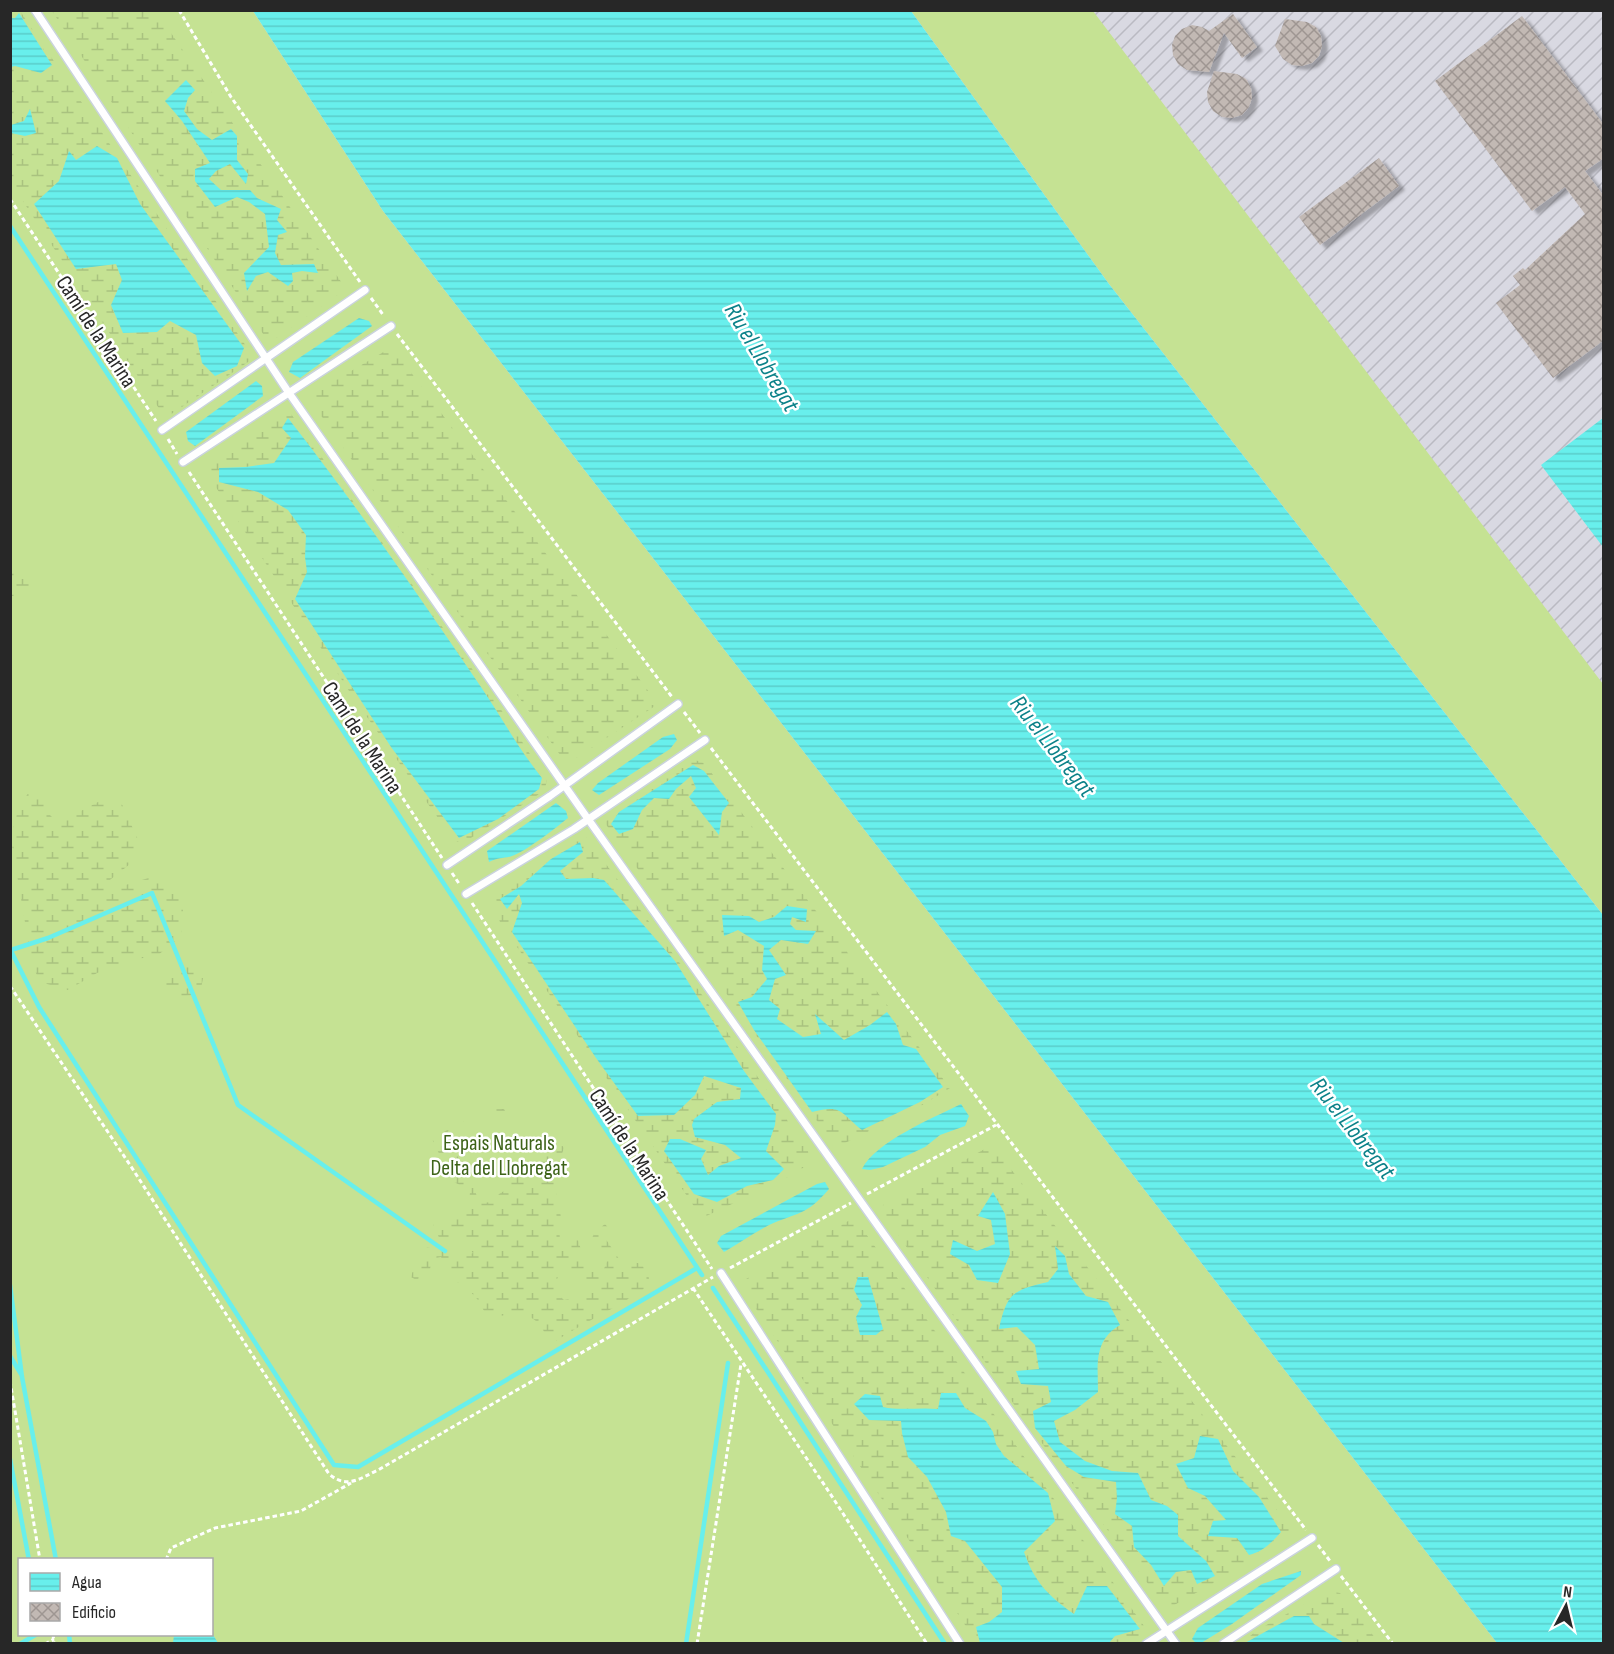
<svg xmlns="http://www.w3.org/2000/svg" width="1614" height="1654" font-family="'Sofia Sans Condensed',sans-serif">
  <defs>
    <pattern id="industrial-furrows" width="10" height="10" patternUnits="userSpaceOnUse" patternTransform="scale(1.5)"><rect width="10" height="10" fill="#d9d9e2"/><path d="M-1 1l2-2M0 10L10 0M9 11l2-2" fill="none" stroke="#babac2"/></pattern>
    <pattern id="wetland-marsh" width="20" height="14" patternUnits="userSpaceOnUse" patternTransform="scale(1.5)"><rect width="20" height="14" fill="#c5e293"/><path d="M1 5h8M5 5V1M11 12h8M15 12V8" fill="none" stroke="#a9c27f"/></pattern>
    <pattern id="water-rules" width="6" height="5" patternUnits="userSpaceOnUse" patternTransform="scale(1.5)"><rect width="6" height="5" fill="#68efec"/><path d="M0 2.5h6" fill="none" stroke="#5acdca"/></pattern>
    <pattern id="building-cross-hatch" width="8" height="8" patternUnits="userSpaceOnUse" patternTransform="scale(1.5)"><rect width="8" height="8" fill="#c2b9b4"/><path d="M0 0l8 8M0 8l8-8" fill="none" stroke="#9e9692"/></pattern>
    <filter id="shadow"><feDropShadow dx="6" dy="4" stdDeviation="1.5" flood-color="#0004"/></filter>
  </defs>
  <rect width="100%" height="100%" fill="#eaddd8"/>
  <path fill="url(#industrial-furrows)" d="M 1080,11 L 1603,11 L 1603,698 Z"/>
  <path fill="#c5e293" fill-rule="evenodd" d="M 11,11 L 253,11 L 383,211 L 1497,1643 L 11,1643 ZM 20,1560 L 212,1560 L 212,1634 L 20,1634 Z
    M 911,11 L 1093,11 L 1603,684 L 1603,915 L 1109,284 Z"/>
  <path fill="url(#wetland-marsh)" fill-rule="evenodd" d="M 11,11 L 20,11 L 248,349 L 251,360 L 170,415 L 162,413 L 11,183 L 10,133 L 25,135 L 30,109 L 24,121 L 11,125 L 11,67 L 15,66 L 41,73 L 47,55 L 20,14 L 15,18 L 11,18 ZM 97,146 L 117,158 L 140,204 L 202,290 L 202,363 L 196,335 L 170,321 L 123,333 L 111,306 L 122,280 L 116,264 L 76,269 L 34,204 L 59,181 L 69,151 L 76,160 Z
    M 52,11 L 156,11 L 346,289 L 269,343 ZM 188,98 L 184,111 L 197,129 L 212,140 L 230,129 L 238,146 L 237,160 L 248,174 L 245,183 L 230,163 L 216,171 L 209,179 L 221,190 L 250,190 L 257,197 L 280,209 L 277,219 L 287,231 L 278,234 L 275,253 L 281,266 L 314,264 L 318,273 L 292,273 L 280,279 L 268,272 L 256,276 L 248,290 L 244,273 L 269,247 L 265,214 L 249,202 L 237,197 L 215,207 L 195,169 L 211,163 L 182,121 L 165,101 Z
    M 392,347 L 658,704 L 570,762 L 563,759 L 449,600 L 311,401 L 312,394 Z
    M 284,413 L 291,414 L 509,721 L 547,781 L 544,791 L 463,843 L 454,841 L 353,697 L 206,472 L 209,463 ZM 291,438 L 324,465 L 481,687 L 522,752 L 542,778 L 459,837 L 391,747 L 295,599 L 307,572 L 305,557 L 307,535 L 288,510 L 258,492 L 219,482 L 219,468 L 246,467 L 274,463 Z
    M 10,560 L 34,587 L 17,596 L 11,596 Z
    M 692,759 L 704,763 L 950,1088 L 924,1104 L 841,1145 L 832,1142 L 605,823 L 612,812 ZM 693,765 L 722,812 L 719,834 L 690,797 L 696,788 L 691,776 L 676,789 L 669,799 L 654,798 L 642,810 L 619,812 ZM 787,906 L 792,917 L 790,924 L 796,930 L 815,931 L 809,943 L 781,940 L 769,950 L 786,975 L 775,979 L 769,1000 L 777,1019 L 803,1037 L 821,1034 L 816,1015 L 844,1040 L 870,1025 L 901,1037 C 904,1054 932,1071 943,1087 L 851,1121 C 839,1105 831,1107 812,1111 L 754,1030 L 739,1002 L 752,997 L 768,979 L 762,970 L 764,946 L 738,930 L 774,917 Z
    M 30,789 L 45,791 L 47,812 L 58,823 L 98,802 L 120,800 L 140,844 L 130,864 L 106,883 L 119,887 L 155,876 L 174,884 L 183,908 L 181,936 L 157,956 L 129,960 L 97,973 L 68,990 L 40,982 L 32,964 L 11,839 L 16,816 Z
    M 585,836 L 685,970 L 808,1151 L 811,1163 L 781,1181 L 702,1218 L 500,922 L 493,903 L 494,895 L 568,844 ZM 580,843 L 583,852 L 560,871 L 566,879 L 593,878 L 604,880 L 675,961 L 744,1071 L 776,1114 L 775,1125 L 766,1151 L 773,1180 L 747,1186 L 717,1202 L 679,1170 L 664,1151 L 671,1139 L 706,1150 L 701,1159 L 708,1175 L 719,1166 L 742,1157 L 725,1145 L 695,1137 L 717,1102 L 740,1099 L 741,1088 L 704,1076 L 695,1095 L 522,903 L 519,894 L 500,899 L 521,886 L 551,859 Z
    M 196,965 L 203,978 L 200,994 L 179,997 L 164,986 L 171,967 Z
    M 487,1109 L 504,1109 L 506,1113 L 486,1112 L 450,1129 L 444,1136 L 459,1148 L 466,1161 L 473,1168 L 470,1175 L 479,1203 L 494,1202 L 499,1194 L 509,1188 C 510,1174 515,1166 527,1159 L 540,1165 L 542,1158 L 535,1147 L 542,1137 L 552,1132 L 564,1148 C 559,1161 556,1177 556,1191 C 556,1200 561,1210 561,1220 C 561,1228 558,1235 561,1243 L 577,1237 C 584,1255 580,1268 604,1269 L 608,1258 L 595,1251 L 590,1242 L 595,1232 L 605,1224 L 610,1230 L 603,1235 L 619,1259 L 642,1264 L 649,1278 L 647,1287 C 617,1308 582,1323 551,1344 C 545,1340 546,1334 542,1328 C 529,1308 508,1315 488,1318 L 478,1300 L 468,1289 L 451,1278 L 441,1257 L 432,1259 L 430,1269 L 421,1270 L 418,1281 L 411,1277 C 414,1265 421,1258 427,1247 L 463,1257 L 473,1253 L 462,1240 L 454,1234 L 447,1241 L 441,1242 L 433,1224 C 450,1216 470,1213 470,1191 L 449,1179 L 442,1185 L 434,1185 L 445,1166 L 431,1137 L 440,1142 L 438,1135 ZM 561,1269 L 571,1269 L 591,1284 C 585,1296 577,1298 564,1300 L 556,1293 L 556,1282 Z
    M 992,1145 L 1291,1528 L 1289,1535 L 1259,1558 L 1167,1609 L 1026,1422 L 882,1211 L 883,1205 ZM 993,1193 L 1001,1274 L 998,1283 L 977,1280 L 953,1240 L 977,1251 L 995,1244 L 991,1220 L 978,1216 ZM 1055,1247 L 1065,1256 L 1069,1274 L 1086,1296 L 1108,1302 L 1109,1332 L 1098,1353 L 1098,1392 L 1075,1410 L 1054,1421 L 1060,1442 L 1085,1461 L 1112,1471 L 1138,1473 L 1151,1500 L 1167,1506 L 1178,1536 L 1206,1561 L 1215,1576 L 1191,1570 L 1176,1572 L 1163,1586 L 1151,1565 L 1134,1547 L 1132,1526 L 1115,1514 L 1117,1498 L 1116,1482 L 1084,1477 L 1067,1466 L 1035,1428 L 1033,1411 L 1051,1402 L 1048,1386 L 1021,1384 L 1016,1371 L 1039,1369 L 1035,1345 L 1017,1327 L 1027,1287 L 1048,1282 L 1058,1268 ZM 1218,1439 L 1233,1471 L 1258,1497 L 1281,1532 L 1237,1538 L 1209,1536 L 1226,1521 L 1205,1496 L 1188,1488 L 1177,1464 L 1194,1458 Z
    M 850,1220 L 859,1224 L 1144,1626 L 1144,1633 L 1128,1643 L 1109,1643 L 1115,1636 L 1139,1629 L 1107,1586 L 1088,1586 L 1074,1614 C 1048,1595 1035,1583 1024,1551 L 1055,1521 L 1048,1493 L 1004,1456 L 996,1444 L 993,1432 L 986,1421 L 965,1408 L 956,1393 L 938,1409 C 920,1407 901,1411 883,1407 L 869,1420 L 901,1421 L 902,1433 L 908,1457 L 927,1477 L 946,1512 L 951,1536 L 965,1541 L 1002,1587 L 1002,1612 L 989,1622 L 976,1627 L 980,1643 L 977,1643 L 739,1283 Z
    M 1329,1591 L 1340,1593 L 1379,1643 L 1344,1643 L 1314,1624 L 1309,1616 L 1294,1616 L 1245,1643 L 1240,1644 L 1259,1629 Z"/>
  <path fill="url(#water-rules)" d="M 253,11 L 911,11 L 1109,284 L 1603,915 L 1603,1643 L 1497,1643 L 383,211 Z
    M 19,13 L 52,65 L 41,73 L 15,66 L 11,67 L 11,18 L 15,18 Z
    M 186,80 L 195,90 L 188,98 L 184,111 L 197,129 L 212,140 L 231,129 L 237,136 L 237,160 L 248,174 L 246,184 L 230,164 L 216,171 L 209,179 L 221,190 L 250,190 L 257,198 L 281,209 L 277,220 L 287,232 L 278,235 L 275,253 L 281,265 L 314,264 L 318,273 L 302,271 L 292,273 L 293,281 L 288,286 L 268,272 L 256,276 L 247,291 L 244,273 L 269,247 L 265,214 L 249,202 L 237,197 L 215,207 L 195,181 L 195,169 L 210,163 L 182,121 L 165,101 Z
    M 30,109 L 36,133 L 25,136 L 11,133 L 11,125 L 24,121 Z
    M 97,146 L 117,158 L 140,204 L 244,348 L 237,366 L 215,376 L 202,363 L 196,335 L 170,321 L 157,332 L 123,333 L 111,305 L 122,280 L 116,264 L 76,269 L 34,204 L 59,181 L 69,151 L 76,160 Z
    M 359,318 L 369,321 L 372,326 L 300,378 L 289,372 L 293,362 Z
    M 256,381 L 262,386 L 263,396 L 195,446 L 188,441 L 186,432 Z
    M 288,418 C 356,505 419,596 481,687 C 502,718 518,748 542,778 L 539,789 L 498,819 L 459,838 L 391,747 L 295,599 L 307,572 L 305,557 L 306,535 L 288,510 L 258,492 L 219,482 L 219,468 L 246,467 L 274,463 L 291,438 L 282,428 Z
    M 1603,418 L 1603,547 L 1541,465 Z
    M 674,734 L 677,740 L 670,749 L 599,795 L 592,790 L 598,783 L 663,737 Z
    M 693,765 L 704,771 L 729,803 L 722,812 L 719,835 L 689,797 L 696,788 L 691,776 L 676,789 L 669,799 L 654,798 L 642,810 L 633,829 L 619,834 L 611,824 L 619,812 Z
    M 556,803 L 566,811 L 568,818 C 557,827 525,852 512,856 C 503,859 499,857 489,862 L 487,851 Z
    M 580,842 L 583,852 L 560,871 L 566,879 L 593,878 L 604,880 L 675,961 L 744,1071 L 776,1114 L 775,1125 L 766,1151 L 784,1169 L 773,1180 L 747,1186 L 717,1202 L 694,1194 L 664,1151 L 670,1139 L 680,1139 L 706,1150 L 701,1159 L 708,1175 L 719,1166 L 741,1158 L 725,1145 L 695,1137 L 692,1125 L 694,1119 L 717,1102 L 740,1099 L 741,1088 L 704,1076 L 695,1095 L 674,1115 L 638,1116 L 596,1058 L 512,932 L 522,903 L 519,894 L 507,909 L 500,899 L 521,886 L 551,859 Z
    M 787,906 L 807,909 L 806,922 L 792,917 L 790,924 L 796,930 L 816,931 L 808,944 L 781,940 L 769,950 L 786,975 L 775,979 L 769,1000 L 780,1009 L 777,1019 L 803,1037 L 821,1034 L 815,1014 L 844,1040 L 870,1025 L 887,1012 L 896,1024 L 903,1045 L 916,1049 L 943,1087 L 920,1102 L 862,1130 C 840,1113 843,1104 812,1112 L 754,1030 L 738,1002 L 752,997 L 767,979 L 762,970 L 764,946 L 738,930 L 724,936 L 722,915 L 749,916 L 759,922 L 774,917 Z
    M 961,1104 L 969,1116 L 965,1126 L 940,1135 L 925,1147 L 883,1167 L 870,1170 L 862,1169 C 875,1142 933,1118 961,1104 Z
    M 825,1182 L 829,1189 C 806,1216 798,1212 769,1225 C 754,1233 739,1243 724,1252 L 717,1243 L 721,1236 L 817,1184 Z
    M 993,1192 L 1005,1214 L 1010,1254 L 998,1283 L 977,1280 L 969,1265 L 950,1254 L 953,1240 L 977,1251 L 995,1244 L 991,1220 L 978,1216 Z
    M 1055,1246 L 1065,1256 L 1069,1274 L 1086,1296 L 1108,1302 L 1120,1325 C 1093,1341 1098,1365 1098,1392 L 1075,1410 L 1054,1421 L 1060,1442 L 1085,1461 L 1112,1471 L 1138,1473 L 1151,1500 L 1167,1506 L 1178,1515 L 1178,1536 L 1206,1561 L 1215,1576 L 1197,1584 L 1191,1570 L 1176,1572 L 1164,1586 L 1151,1565 L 1134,1547 L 1132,1526 L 1115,1514 L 1117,1498 L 1116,1482 L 1084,1477 L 1066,1466 L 1035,1428 L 1033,1411 L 1051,1402 L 1048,1386 L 1021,1384 L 1016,1371 L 1039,1369 L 1035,1345 L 1017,1327 L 999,1329 C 1007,1293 1013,1290 1048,1282 L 1058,1269 Z
    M 858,1277 L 868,1277 L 883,1329 L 876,1335 L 860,1335 L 856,1317 L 862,1305 L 854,1290 Z
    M 941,1393 L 956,1393 L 965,1408 L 986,1421 L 993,1432 L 996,1444 L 1004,1456 L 1048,1493 L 1055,1521 L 1024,1552 C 1034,1581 1048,1596 1074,1614 L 1087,1586 L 1107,1586 L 1140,1629 L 1115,1636 L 1109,1643 L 980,1643 L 976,1627 L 989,1622 L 1002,1612 L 1002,1587 L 965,1541 L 951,1536 L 946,1512 L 927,1477 L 908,1457 L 902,1433 L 901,1421 L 869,1420 L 854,1404 L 865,1394 L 880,1396 L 883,1407 C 900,1411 919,1407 938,1409 Z
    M 1200,1436 L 1218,1439 L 1233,1471 L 1259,1497 L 1281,1532 C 1272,1542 1263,1552 1249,1555 L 1237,1538 L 1208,1536 L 1213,1521 L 1226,1520 L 1205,1496 L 1188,1488 L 1176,1464 L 1194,1458 Z
    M 1301,1571 L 1301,1575 L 1232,1624 L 1201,1643 L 1196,1643 L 1192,1639 L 1198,1628 L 1262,1584 Z
    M 1294,1616 L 1309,1616 L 1314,1624 L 1344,1643 L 1245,1643 Z
    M 212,1633 L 218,1643 L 173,1643 L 174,1635 L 212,1634 Z"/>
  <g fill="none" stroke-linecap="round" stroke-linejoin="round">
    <path stroke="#68efec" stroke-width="4.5" d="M 10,226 L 702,1275
      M 10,949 L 39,1007 L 334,1465 L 358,1467 L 697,1268
      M 11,950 L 48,938 L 152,893 L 238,1105 L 445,1251
      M 10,1285 L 22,1377 L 56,1560
      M 713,1288 L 945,1644
      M 10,1356 L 21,1374
      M 10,1459 L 29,1560
      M 69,1634 L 70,1644
      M 20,1644 L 37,1634
      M 686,1644 L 728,1363"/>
  </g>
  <path fill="url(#building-cross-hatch)" filter="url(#shadow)" d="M 1233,14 L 1257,47 L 1242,58 L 1224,33 L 1209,72 L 1187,70 L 1178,64 L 1173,55 L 1172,45 L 1175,36 L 1182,29 L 1192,25 L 1202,27 L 1209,31 Z
    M 1522,16 L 1604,125 L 1604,158 L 1585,171 L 1604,196 L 1604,340 L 1553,378 L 1496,303 L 1520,285 L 1513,276 L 1523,268 L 1525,270 L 1585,214 L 1565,187 L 1532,211 L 1435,81 Z
    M 1285,19 L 1307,22 L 1316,27 L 1321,36 L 1322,46 L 1319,56 L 1312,63 L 1302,66 L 1292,65 L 1283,59 L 1275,46 Z
    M 1214,71 L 1237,74 L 1246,79 L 1251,88 L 1252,98 L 1249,107 L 1242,115 L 1232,118 L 1222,117 L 1213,111 L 1208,102 L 1207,92 Z
    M 1379,158 L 1399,186 L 1320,245 L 1299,217 Z"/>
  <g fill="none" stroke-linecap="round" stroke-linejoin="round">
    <g stroke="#cad3dd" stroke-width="10">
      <path id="service" d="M 35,10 L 289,393 L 588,819 L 1176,1644
        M 162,430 L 365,290
        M 183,462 L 391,326
        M 447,865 L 550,796 L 678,704
        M 466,894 L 574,829 L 705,740
        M 721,1273 L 960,1644
        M 1146,1644 L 1312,1538
        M 1223,1644 L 1336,1569"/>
    </g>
    <path stroke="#fff" stroke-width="3" stroke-dasharray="4.5 3" stroke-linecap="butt" d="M 179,10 L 231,97 L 360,282
      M 10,199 L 156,421
      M 371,298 L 384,316
      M 397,334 L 672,697
      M 168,439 L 177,454
      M 189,472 L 442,858
      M 684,712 L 700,733
      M 711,748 L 1306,1530
      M 452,873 L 460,885
      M 472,903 L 712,1269
      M 10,986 L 132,1168 L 329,1474 C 347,1489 359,1479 378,1470 L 713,1277
      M 867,1194 L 996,1125
      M 730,1268 L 851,1203
      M 693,1288 L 833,1498 L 927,1644
      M 10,1381 L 40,1560
      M 1318,1545 L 1330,1561
      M 166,1560 L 171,1548 L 215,1528 L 301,1511 L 351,1483
      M 1341,1576 L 1393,1644
      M 53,1634 L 54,1644
      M 45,1644 L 54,1639
      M 697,1644 L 741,1364"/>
    <use href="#service" stroke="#fff" stroke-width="7"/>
  </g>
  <g text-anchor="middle" stroke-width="5" stroke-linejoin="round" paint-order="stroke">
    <g font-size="22" fill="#272727" stroke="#fff">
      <text transform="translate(97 331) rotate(57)" y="8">Camí de la Marina</text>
      <text transform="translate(363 737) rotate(57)" y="8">Camí de la Marina</text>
      <text transform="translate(630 1144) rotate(57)" y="8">Camí de la Marina</text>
    </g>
    <g font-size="22" fill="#3d6318" stroke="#fff">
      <text x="499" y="1150">Espais Naturals<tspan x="499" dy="25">Delta del Llobregat</tspan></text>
    </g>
    <g font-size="24" font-style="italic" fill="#0c8289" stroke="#fff">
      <text transform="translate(762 357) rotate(59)" y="8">Riu el Llobregat</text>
      <text transform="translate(1053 746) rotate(52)" y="8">Riu el Llobregat</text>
      <text transform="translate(1353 1128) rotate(52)" y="8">Riu el Llobregat</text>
    </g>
  </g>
  <rect width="1614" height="1654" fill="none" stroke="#272727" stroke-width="24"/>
  <rect x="18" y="1558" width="195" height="78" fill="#ffffff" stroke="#a9a9a9" stroke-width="1.5"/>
  <rect x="30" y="1573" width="30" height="18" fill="url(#water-rules)" stroke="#a9a9a9" stroke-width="1.5"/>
  <text x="72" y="1588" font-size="18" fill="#272727">Agua</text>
  <rect x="30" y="1603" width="30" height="18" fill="url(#building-cross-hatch)" stroke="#a9a9a9" stroke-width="1.5"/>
  <text x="72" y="1618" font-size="18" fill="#272727">Edificio</text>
  <g transform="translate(1566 1606) rotate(7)" stroke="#ffffff" stroke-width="4.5" paint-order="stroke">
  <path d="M0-4.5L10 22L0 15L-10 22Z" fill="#272727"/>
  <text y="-9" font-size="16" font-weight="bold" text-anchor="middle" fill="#272727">N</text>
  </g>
</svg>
